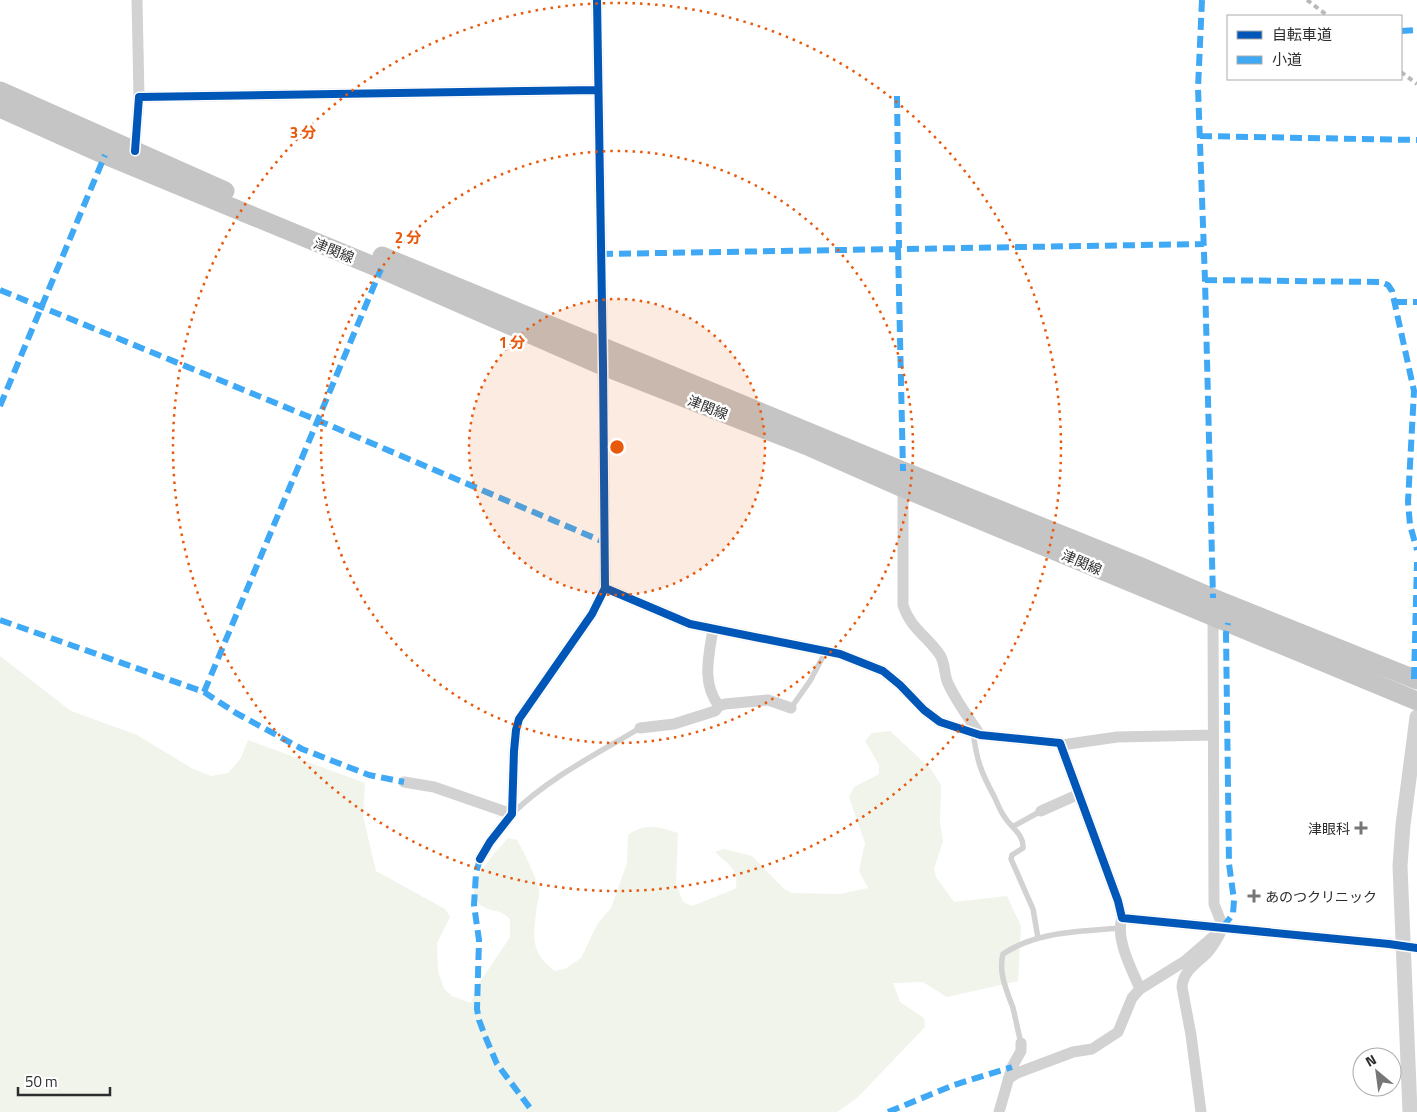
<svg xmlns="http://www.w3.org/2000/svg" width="1417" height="1112" viewBox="0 0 1417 1112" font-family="'Titillium Web','Noto Sans JP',sans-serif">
<rect width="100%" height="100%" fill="#fff"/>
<path fill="#f0f4eb" d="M 0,656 L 71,711 L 137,735 L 193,769 L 211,776 L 228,773 L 241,758 L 248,740 L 365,783 L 363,816 L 376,871 L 445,909 L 450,917 L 437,943 L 438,971 L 444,989 L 452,996 L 471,1003 L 478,985 L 510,937 L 510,919 C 499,908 493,913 482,906 C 457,891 497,851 508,838 L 517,840 C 525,854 535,875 539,890 C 540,894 538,900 537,905 C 534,934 528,951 555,971 L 565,969 L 581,958 L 598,923 L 611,908 L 627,863 L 628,835 C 647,822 657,827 678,833 L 676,883 L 683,902 L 692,906 L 735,889 C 741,870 727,864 715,852 L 724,849 L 752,856 L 784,889 L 792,893 L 840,894 L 868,888 L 859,871 L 865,843 L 849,797 L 854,787 L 879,774 L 879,765 L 865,741 L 872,733 L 890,731 L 931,769 L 941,785 L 940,823 L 943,841 L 934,869 L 936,877 L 954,902 L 1007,896 L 1021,926 L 1018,981 L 947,997 L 923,982 L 893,983 L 900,1002 L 924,1018 L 925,1027 L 857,1098 L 837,1112 L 0,1112 Z"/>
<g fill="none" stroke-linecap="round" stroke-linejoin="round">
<path stroke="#d2d2d2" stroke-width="5.5" d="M 791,708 L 810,681 L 826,651
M 973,732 C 977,762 981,772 995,798 C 998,805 1001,813 1006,819 C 1012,828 1024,835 1023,848 L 1012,855 L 1011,859 L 1033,909 L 1038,938
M 513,813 C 550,777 597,754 640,728
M 1014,826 L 1041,811
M 1021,1043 C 1018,1032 1016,1020 1013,1008 C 1007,991 998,973 1003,954 C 1037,931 1080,932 1119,928"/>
<path stroke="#d2d2d2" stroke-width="11" d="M 137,0 L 139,97
M 135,151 L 139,97 L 598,90
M 903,483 L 903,605 C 910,628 927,636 940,655 C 945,663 944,672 947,681 C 955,700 969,718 980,735
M 605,588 L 690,624 L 840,654 L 883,671 L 900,685 L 924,710 L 940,722 L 980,735 L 1060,743 L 1118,901 L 1122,918 L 1389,944 L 1417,948
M 713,629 C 709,655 701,683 719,706
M 640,728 L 674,724 L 715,711 L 719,706 L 725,704 L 768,700 L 791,708
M 1062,745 L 1117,737 L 1213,735
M 404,782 L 434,787 L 512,814
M 1041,811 L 1079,794
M 480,859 L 490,842 L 512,814 L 514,751 L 516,730 L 519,719 L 592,614 L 605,588 L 603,366 L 597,0
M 1122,918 C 1115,939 1132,970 1140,989
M 1008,1079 L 1017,1073 L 1073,1052 L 1092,1049 L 1118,1032 L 1132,998 L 1140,989 L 1185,961 L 1214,936
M 999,1112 L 1012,1067 L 1021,1051 L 1021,1043
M 1201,1112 L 1191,1035 L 1182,987 C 1183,970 1198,963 1208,952 C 1215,944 1219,936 1223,927 L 1214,904 L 1213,612"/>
<path stroke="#d2d2d2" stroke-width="15" d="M 1410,1112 L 1400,866 L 1403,825 L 1417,717"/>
<path stroke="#c5c5c5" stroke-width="19" d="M 0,91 L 225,191
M 0,108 L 105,155 L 381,269 L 603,366 L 810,447 L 903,488 L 1417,701
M 382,256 L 903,471 L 1139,566 L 1213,598 L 1417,680"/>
<path stroke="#b9b9b9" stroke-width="4" stroke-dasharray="5 4" stroke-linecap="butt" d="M 1307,0 L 1328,16
M 1401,72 L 1417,84"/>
<path stroke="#3fa9f5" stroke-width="6" stroke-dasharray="12 6" stroke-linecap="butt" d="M 1202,0 L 1198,88 L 1205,280 L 1213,598
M 1401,31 L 1417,30
M 897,96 L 899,248
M 1200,136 L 1417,140
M 898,248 L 903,471
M 601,254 L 1204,244
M 1205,280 L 1381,282 L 1388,285 L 1392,291 L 1414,391 L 1408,502 L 1410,525 L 1417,550
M 0,290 L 317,420 L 604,542
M 1395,302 L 1417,302
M 0,406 L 105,155
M 0,620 L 204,692 L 236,713 L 302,749 L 369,775 L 404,782
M 1414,679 L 1417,562
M 204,692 L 381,269
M 480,859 L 476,873 L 474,905 L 479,940 L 477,1009 L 479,1020 L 485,1036 L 497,1064 L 533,1112
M 1223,927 L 1233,914 L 1234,900 L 1229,864 L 1226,633 L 1228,623
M 888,1112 L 954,1085 L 1012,1067"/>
<defs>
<path id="cycleway" d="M 135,151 L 139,97 L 598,90
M 605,588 L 690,624 L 840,654 L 883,671 L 900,685 L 924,710 L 940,722 L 980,735 L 1060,743 L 1118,901 L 1122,918 L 1389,944 L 1417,948
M 480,859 L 490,842 L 512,814 L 514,751 L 516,730 L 519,719 L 592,614 L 605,588 L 603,366 L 597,0"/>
</defs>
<use href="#cycleway" stroke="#fff" stroke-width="11"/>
<use href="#cycleway" stroke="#0057b8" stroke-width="8"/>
</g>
<circle cx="617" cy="447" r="148" fill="#e8590c" fill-opacity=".12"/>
<g fill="none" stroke="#e8590c" stroke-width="2.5" stroke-dasharray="2.5 5">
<circle cx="617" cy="447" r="148"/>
<circle cx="617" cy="447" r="296"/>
<circle cx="617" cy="447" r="444"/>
</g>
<g fill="#767676" stroke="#fff" stroke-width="2">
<path d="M1358.5 820.5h5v5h5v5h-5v5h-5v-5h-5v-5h5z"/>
<path d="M1251.5 888.5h5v5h5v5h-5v5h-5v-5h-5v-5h5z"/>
</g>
<g text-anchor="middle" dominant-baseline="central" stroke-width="5" stroke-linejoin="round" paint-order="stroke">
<g font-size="14" fill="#2d2d2d" stroke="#fff">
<text transform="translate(334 250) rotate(22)">津関線</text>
<text transform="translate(708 407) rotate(21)">津関線</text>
<text transform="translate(1082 562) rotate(23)">津関線</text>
</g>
<g font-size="14" fill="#2d2d2d" stroke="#fff" text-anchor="end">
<text x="1350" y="828">津眼科</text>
<text x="1265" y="896" text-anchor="start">あのつクリニック</text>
</g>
</g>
<circle cx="617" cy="447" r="8" fill="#e8590c" stroke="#fff" stroke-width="2.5"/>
<g font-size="15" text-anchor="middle" font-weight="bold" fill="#e8590c" stroke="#fff" stroke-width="5" stroke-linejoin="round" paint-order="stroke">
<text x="303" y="138">3 分</text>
<text x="408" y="243">2 分</text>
<text x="512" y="348">1 分</text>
</g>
<rect x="1227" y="15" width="175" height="65" fill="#ffffff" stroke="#ababab"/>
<rect x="1237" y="31" width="25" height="8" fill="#0057b8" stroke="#ababab"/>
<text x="1272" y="40" font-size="15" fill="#2d2d2d">自転車道</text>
<rect x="1237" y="56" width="25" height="8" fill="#3fa9f5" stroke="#ababab"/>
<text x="1272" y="65" font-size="15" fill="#2d2d2d">小道</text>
<g transform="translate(1377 1072) rotate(331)"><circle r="24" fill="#ffffff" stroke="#ababab"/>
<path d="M0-4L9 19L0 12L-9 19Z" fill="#767676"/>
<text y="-8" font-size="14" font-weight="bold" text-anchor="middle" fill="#2d2d2d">N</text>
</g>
<path d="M18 1087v8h92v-8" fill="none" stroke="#2d2d2d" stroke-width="2.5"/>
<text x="25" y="1087" font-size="15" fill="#2d2d2d" stroke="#ffffff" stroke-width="4" paint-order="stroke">50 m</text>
</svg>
